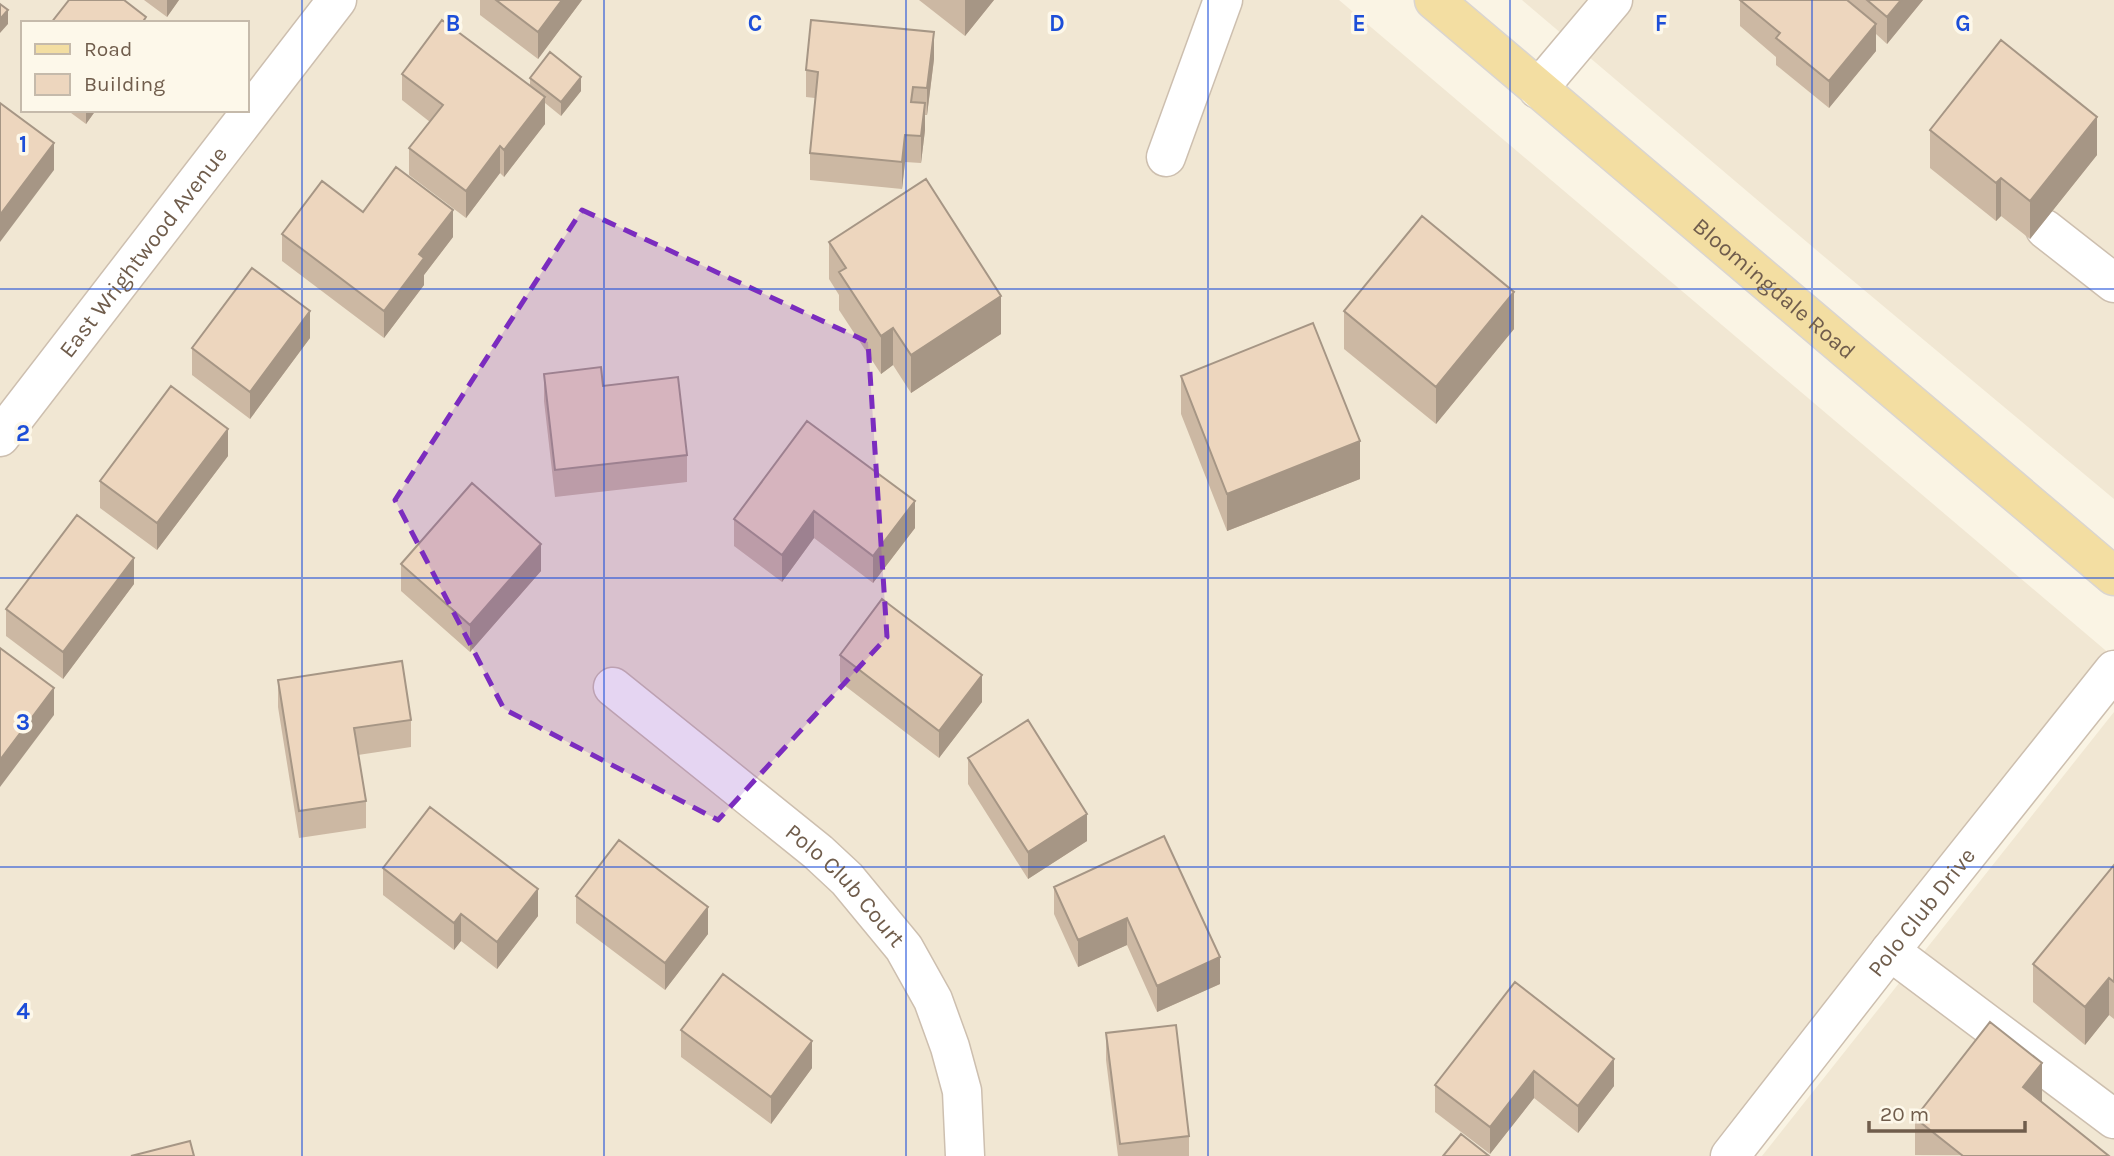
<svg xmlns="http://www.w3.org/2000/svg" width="2114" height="1156" viewBox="0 0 2114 1156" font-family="Karla,sans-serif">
<rect width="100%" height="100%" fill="#faf4e4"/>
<path fill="#f1e7d3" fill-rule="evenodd" d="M 0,0 L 1339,0 L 2111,655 L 1716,1156 L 0,1156 ZM 23,23 L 247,23 L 247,110 L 23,110 Z
M 1522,0 L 2114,0 L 2114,499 L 1821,254 Z
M 2114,712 L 2114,1156 L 1762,1156 Z"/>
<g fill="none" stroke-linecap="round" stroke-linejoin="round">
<defs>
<g id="minor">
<path d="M 1538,89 L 1613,0"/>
<path d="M 1166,157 L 1223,0"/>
<path d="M 2045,229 L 2114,283"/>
<path id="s1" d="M 0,437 L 337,0"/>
<path id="s2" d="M 613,687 L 818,852 L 847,879 L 904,948 L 933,1000 L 950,1047 L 962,1091 L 965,1156"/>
<path d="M 1890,951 L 2114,1119"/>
<path id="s3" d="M 1730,1156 L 1890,951 L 2114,670"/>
</g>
<g id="major">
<path id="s4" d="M 1434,0 L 2114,576"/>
</g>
</defs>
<use href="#minor" stroke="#cdbfaf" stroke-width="41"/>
<use href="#major" stroke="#dad5d0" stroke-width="41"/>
<use href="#minor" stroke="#fff" stroke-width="38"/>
<use href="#major" stroke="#f3dea2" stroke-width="38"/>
</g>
<path fill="#ccb8a3" d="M 144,0 L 179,0 L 167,17 Z
M 480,0 L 582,0 L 538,59 L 480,15 Z
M 919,0 L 994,0 L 965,36 Z
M 1740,0 L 1923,0 L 1887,44 L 1876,34 L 1876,51 L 1829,108 L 1776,65 L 1776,57 L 1740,26 Z
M 934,59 L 927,115 L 925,115 L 925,130 L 921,163 L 905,162 L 902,189 L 810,180 L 810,153 L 815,98 L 806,97 L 806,70 Z
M 402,74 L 530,86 L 530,78 L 581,91 L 561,116 L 545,103 L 545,124 L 504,177 L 500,173 L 466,218 L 409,175 L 409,148 L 430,122 L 402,100 Z
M 67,110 L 96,110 L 86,124 Z
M 1930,130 L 2097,155 L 2030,239 L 2001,216 L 1996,221 L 1930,168 Z
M 363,212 L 453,237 L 424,275 L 424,285 L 384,338 L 282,261 L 282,234 Z
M 829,242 L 1001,334 L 911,393 L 893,365 L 881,374 L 839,310 L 839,295 L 829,279 Z
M 1344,311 L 1514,329 L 1436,424 L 1344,349 Z
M 310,338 L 250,419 L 192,375 L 192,348 Z
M 544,374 L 603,386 L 687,455 L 687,482 L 555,497 L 544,401 Z
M 1181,376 L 1360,479 L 1227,531 L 1181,414 Z
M 228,456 L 157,550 L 100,508 L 100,481 Z
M 915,501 L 915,528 L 873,583 L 814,538 L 782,582 L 734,546 L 734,519 Z
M 401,564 L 541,571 L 470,652 L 401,591 Z
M 134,584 L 63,679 L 6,636 L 6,609 Z
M 840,655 L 982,702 L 939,758 L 840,682 Z
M 278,680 L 411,720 L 411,747 L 358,755 L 366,801 L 366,828 L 299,838 L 278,707 Z
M 968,758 L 1087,841 L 1028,879 L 968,784 Z
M 1164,836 L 1220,984 L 1157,1012 L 1127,945 L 1078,967 L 1054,914 L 1054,887 Z
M 2114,865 L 2114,1019 L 2109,1015 L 2085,1045 L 2033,1002 L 2033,964 Z
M 383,868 L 538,916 L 497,969 L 461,941 L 454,950 L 383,895 Z
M 576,896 L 708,934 L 665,990 L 576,923 Z
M 1515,982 L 1614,1086 L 1578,1133 L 1534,1098 L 1490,1154 L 1435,1112 L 1435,1085 Z
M 681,1030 L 812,1068 L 771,1124 L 681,1057 Z
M 1106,1033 L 1189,1136 L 1189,1156 L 1118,1156 L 1106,1060 Z
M 2042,1101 L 2041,1102 L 2109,1156 L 1915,1155 L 1915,1118 Z"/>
<path fill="#a69685" d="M 167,0 L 179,0 L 167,17 Z
M 562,0 L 582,0 L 538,59 L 538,32 Z
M 965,0 L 994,0 L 965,36 Z
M 1901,0 L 1923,0 L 1887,44 L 1887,17 Z
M 8,10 L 8,24 L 0,33 L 0,19 Z
M 1876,24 L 1876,51 L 1829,108 L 1829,81 Z
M 934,32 L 934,59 L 927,115 L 927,88 Z
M 581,77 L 581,91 L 561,116 L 561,102 Z
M 545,97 L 545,124 L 504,177 L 504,150 Z
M 925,103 L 925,130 L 921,163 L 921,136 Z
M 86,110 L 96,110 L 86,124 Z
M 2097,117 L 2097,155 L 2030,239 L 2030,201 Z
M 905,135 L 905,162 L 902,189 L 902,162 Z
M 54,143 L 54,170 L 0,242 L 0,215 Z
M 500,146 L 500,173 L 466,218 L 466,191 Z
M 2001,178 L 2001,216 L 1996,221 L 1996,183 Z
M 453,210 L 453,237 L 424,275 L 424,285 L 384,338 L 384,311 L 419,254 Z
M 1514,292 L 1514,329 L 1436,424 L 1436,387 Z
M 1001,296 L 1001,334 L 911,393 L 911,355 Z
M 310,311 L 310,338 L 250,419 L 250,392 Z
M 893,328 L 893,365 L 881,374 L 881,336 Z
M 228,429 L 228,456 L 157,550 L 157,523 Z
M 1360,441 L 1360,479 L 1227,531 L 1227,494 Z
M 915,501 L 915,528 L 873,583 L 873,556 Z
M 814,511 L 814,538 L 782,582 L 782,555 Z
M 541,544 L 541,571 L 470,652 L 470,625 Z
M 134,558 L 134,584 L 63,679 L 63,652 Z
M 982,675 L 982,702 L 939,758 L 939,731 Z
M 54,688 L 54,715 L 0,787 L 0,760 Z
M 1087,814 L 1087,841 L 1028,879 L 1028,852 Z
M 538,889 L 538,916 L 497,969 L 497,942 Z
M 708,907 L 708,934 L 665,990 L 665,963 Z
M 461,914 L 461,941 L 454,950 L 454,923 Z
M 1127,918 L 1127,945 L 1078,967 L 1078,940 Z
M 1220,957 L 1220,984 L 1157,1012 L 1157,986 Z
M 2109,978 L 2109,1015 L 2085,1045 L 2085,1007 Z
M 812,1041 L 812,1068 L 771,1124 L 771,1097 Z
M 1614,1059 L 1614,1086 L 1578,1133 L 1578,1106 Z
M 2042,1063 L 2042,1101 L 2023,1125 L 2023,1087 Z
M 1534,1071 L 1534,1098 L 1490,1154 L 1490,1127 Z"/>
<path fill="#edd6be" stroke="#a69685" stroke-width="2" d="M 69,0 L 124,0 L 146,17 L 142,23 L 51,23 Z
M 496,0 L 562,0 L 538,32 Z
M 1740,0 L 1847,0 L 1876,24 L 1829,81 L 1776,38 L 1780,33 Z
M 1867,0 L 1901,0 L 1887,17 Z
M 0,4 L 8,10 L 0,19 Z
M 442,20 L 545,97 L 504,150 L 500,146 L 466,191 L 409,148 L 443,105 L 402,74 Z
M 811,20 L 934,32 L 927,88 L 913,87 L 911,102 L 925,103 L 921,136 L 905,135 L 902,162 L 810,153 L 818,72 L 806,70 Z
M 2001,40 L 2097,117 L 2030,201 L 2001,178 L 1996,183 L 1930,130 Z
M 550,52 L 581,77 L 561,102 L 530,78 Z
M 0,103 L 54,143 L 0,215 Z
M 396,167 L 453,210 L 419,254 L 424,258 L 384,311 L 282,234 L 322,181 L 363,212 Z
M 926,179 L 1001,296 L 911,355 L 893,328 L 881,336 L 839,272 L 846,268 L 829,242 Z
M 1422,216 L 1514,292 L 1436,387 L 1344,311 Z
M 252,268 L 310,311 L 250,392 L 192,348 Z
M 1313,323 L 1360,441 L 1227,494 L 1181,376 Z
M 601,367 L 603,386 L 678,377 L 687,455 L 555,470 L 544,374 Z
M 171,386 L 228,429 L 157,523 L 100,481 Z
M 807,421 L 915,501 L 873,556 L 814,511 L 782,555 L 734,519 Z
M 472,483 L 541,544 L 470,625 L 401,564 Z
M 77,515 L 134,558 L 63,652 L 6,609 Z
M 882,599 L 982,675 L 939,731 L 840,655 Z
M 0,648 L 54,688 L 0,760 Z
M 402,661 L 411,720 L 354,728 L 366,801 L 299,811 L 278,680 Z
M 1028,720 L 1087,814 L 1028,852 L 968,758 Z
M 430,807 L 538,889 L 497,942 L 461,914 L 454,923 L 383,868 Z
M 1164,836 L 1220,957 L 1157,986 L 1127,918 L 1078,940 L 1054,887 Z
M 619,840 L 708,907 L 665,963 L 576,896 Z
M 2114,865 L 2114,982 L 2109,978 L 2085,1007 L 2033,964 Z
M 723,974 L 812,1041 L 771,1097 L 681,1030 Z
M 1515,982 L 1614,1059 L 1578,1106 L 1534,1071 L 1490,1127 L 1435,1085 Z
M 1990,1022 L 2042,1063 L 2023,1087 L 2109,1156 L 1963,1156 L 1915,1118 Z
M 1176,1025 L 1189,1136 L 1120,1144 L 1106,1033 Z
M 1461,1134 L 1489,1156 L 1443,1156 Z
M 190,1141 L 194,1156 L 131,1156 Z"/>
<path fill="#7b2cbf" fill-opacity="0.2" stroke="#7b2cbf" stroke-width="5" stroke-dasharray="14 9" stroke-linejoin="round" d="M 582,210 L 868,342 L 887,637 L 718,820 L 504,709 L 395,500 Z"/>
<path fill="none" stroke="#1d4ed8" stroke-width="2" stroke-opacity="0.55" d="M 302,0 L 302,1156M 604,0 L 604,1156M 906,0 L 906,1156M 1208,0 L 1208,1156M 1510,0 L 1510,1156M 1812,0 L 1812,1156M 0,289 L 2114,289M 0,578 L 2114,578M 0,867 L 2114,867"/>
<g text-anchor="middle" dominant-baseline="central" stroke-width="7" stroke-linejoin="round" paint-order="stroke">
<g font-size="23" fill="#705d4c" stroke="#fdf8ea">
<text stroke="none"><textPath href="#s1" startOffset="234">East Wrightwood Avenue</textPath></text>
<text stroke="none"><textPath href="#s4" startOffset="446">Bloomingdale Road</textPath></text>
<text stroke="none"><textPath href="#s2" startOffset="306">Polo Club Court</textPath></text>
<text stroke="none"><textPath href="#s3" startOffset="310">Polo Club Drive</textPath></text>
</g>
</g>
<g font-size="23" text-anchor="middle" font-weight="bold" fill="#1d4ed8" stroke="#fdf8ea" stroke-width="7" stroke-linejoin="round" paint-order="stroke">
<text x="453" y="31">B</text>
<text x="755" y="31">C</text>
<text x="1057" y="31">D</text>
<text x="1359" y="31">E</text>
<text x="1661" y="31">F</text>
<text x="1963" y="31">G</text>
<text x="23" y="152">1</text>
<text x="23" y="441">2</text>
<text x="23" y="730">3</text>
<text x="23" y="1019">4</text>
</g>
<rect x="21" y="21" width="228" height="91" fill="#fdf8ea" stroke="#c5baab" stroke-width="2"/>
<rect x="35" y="44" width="35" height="10" fill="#f3dea2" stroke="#c5baab" stroke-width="2"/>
<text x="84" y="56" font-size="21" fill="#705d4c">Road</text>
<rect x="35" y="74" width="35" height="21" fill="#edd6be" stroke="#c5baab" stroke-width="2"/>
<text x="84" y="91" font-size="21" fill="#705d4c">Building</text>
<path d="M1869 1121v10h156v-10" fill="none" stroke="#705d4c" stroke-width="3.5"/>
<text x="1880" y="1121" font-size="21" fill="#705d4c" stroke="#fdf8ea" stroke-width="5" paint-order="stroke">20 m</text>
</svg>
